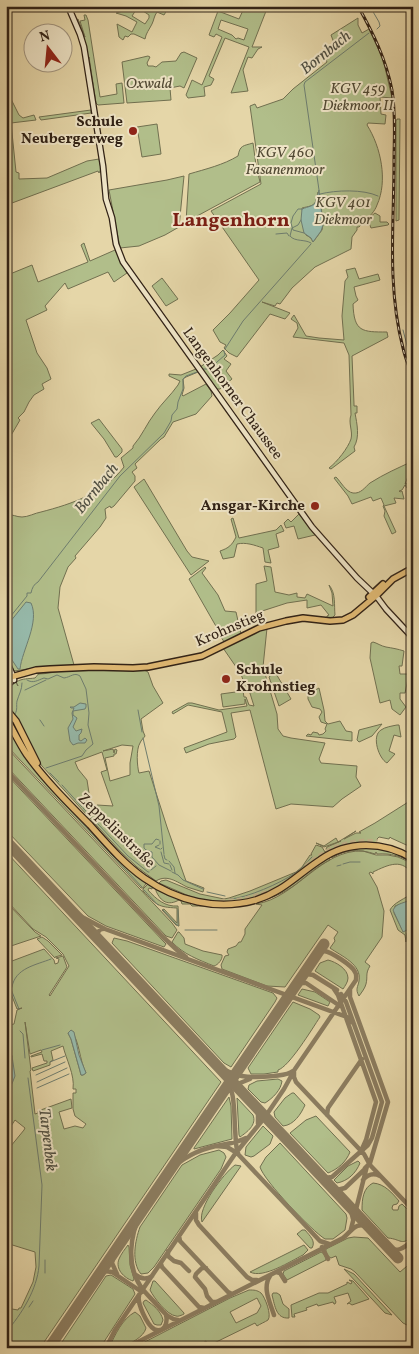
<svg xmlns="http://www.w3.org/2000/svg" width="419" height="1354" viewBox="0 0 419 1354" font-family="Vollkorn,serif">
<rect width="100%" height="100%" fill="#e5d6a8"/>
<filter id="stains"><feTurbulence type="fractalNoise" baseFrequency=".004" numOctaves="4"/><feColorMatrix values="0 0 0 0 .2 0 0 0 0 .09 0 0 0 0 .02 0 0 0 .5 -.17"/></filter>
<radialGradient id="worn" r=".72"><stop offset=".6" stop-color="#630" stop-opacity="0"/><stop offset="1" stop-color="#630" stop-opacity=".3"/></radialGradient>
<path fill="#b1be8a" stroke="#717050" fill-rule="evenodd" d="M 129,6 L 131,6 L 133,11 L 136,10 L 132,16 L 145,24 L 149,18 L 149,15 L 143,11 L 142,9 L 144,8 L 145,9 L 153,7 L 153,6 L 174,6 L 167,10 L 164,15 L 157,12 C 154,16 154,20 152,24 C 149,30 146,33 145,39 L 134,34 L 131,34 L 128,37 L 125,36 L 123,40 L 119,37 L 117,24 L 132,32 L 137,22 L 126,16 L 116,13 L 130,9 Z
M 245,6 L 268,6 L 252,47 L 262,47 L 258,49 L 252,58 L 248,57 L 243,70 L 248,91 L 231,93 L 249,47 L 225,38 L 209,76 L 214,79 L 211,85 L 204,87 L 205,96 L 188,98 L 186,95 L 192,80 L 202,85 L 222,37 L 216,34 L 214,37 L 209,35 L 218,11 L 239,19 ZM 221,20 L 248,29 L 244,40 L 238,38 L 236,39 L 232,35 L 218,29 Z
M 84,15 L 86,15 L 88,20 L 100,97 L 117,94 L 116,84 L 122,83 L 124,103 L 98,105 L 96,103 L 89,57 L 89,66 L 83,33 L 76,20 L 78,19 L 85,37 L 80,21 L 85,20 Z
M 358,18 L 358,25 L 362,33 L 369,29 L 383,59 L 392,98 L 380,97 L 381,114 L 386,115 L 385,124 L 368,123 L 367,125 C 381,147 388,181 377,205 C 375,211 370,216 365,221 L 375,213 L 380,216 L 380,222 L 387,222 L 389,224 L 388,225 L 371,228 L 369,223 L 362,224 L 359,227 L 357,227 L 357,230 L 352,237 L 351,249 L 315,267 L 292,288 L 280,304 L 277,303 L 275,306 L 262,302 L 290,313 L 285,319 L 270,314 L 237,357 L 229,353 L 224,348 L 226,345 L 220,342 L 213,330 L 230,313 L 259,280 L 211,211 L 261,184 L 250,106 L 255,104 L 257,108 L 283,99 L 293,89 L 327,62 L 324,55 L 337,51 L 331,35 ZM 318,192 L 320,195 L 323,225 L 322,230 L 313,242 L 311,238 L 306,235 L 302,208 C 315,205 315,206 318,192 Z
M 184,52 L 197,58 L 184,88 L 180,86 L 170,88 L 171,100 L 127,103 L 122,62 L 148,56 L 150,57 L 147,63 L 148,66 L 153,66 L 156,67 L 162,62 L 176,61 L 181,53 Z
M 9,95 L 19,115 L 23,118 L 34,115 L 36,120 L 11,123 L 16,172 L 19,173 L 19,179 L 47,178 L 87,161 L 99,159 L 101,169 L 99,173 L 98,171 L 12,203 L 6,180 L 6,96 Z
M 91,110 L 91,113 L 41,120 L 39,117 Z
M 397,119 L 400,119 L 399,220 L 396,221 L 396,120 L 397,120 Z
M 157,124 L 161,154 L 142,157 L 137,127 Z
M 253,143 L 256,165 L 260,182 L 186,222 L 189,174 C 206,169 223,165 238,156 C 240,145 243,146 253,143 Z
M 184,176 L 179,227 L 165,235 L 139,246 L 120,248 L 109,190 L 167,180 Z
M 84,243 L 90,261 L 115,250 L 127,273 L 114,282 L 108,272 L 68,289 L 65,283 L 45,306 L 47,310 L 26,320 L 37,353 L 47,368 L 51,379 L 42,384 L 44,389 L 34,395 L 29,402 L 24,412 L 18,418 L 20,420 L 6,444 L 6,297 L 10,293 L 8,289 L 6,294 L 6,289 L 8,288 L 6,284 L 6,274 L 10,274 L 32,265 L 38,282 L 88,262 L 81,245 Z
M 355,268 L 359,279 L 378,274 L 380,280 L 354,287 L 356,296 L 358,300 L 353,304 C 354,332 362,332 387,332 L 388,337 L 352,356 L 354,404 L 354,406 L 357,406 L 357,413 L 355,413 C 357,424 360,437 354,447 L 355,451 L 331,469 L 329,468 C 337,462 348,448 351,439 C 353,431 348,423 351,415 L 349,355 L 344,343 L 293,337 L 298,328 L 297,323 L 291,319 L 294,315 L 306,336 L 319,338 L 344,340 L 342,316 L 345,281 L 348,277 L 346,270 Z
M 162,278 L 178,299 L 166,306 L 152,286 Z
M 223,350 L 227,356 L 224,359 L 231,364 L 226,371 L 232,379 L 220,389 L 216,389 L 200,367 L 218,355 Z
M 196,369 L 198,372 L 186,377 L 183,379 L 184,388 L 182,395 L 183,396 L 206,384 L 211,391 L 212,396 L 196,414 L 173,422 L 164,437 L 161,439 L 135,464 L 137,468 L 132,472 L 135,476 L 135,481 L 114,506 L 111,508 L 110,506 L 105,509 L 106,518 L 100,527 L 75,556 L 76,558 L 68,567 L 60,587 L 58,608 L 74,665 L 70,666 L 41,667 L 14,671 L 6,657 L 6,512 L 7,515 C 13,514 16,517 22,517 C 28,517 35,513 41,512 C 72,504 104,493 124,467 L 121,458 L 133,448 L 133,446 C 142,436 147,423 155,413 C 162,403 171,395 178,385 L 180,381 L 169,376 L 169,374 L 181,375 Z
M 99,419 L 122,449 L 122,452 L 117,457 L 115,457 L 104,439 L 91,423 Z
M 413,461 L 413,470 L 409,474 L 405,484 L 409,483 L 409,486 L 407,488 L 405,485 L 402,490 L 399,491 L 400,492 L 402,491 L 404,499 L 394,498 L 396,503 L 384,506 L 396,532 L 392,534 L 384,516 L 385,511 L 383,506 L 384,505 L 381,498 L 373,501 L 371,497 L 352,504 L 348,496 L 334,478 L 336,477 C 341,482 346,492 353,493 C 361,494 365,487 370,483 C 384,474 398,468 413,461 Z
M 144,479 L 187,551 L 192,557 L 209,561 L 191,575 L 134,487 Z
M 299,514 L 315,535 L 298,539 L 294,526 L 286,528 L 284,523 L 288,519 L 291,522 Z
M 233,518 L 239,538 L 276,530 L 281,525 L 284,531 L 276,534 L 279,547 L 268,550 L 271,563 L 265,562 L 263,548 C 254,545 246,542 237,544 L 234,557 L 223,559 L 220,551 C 229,548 232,545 236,537 L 231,519 Z
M 264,566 L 271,567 L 275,592 L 289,595 L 297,593 L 297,597 L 305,598 L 307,594 L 333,606 L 332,593 L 329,585 C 336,593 334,605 335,615 L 333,617 L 335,618 L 327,618 L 327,616 L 329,615 L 321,605 L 307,608 L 307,600 L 287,603 L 256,613 L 256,584 L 267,581 Z
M 205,567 L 206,568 L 202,573 L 218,595 L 225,611 L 236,612 L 241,634 L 225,643 L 218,633 L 217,628 L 189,579 Z
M 267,628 L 263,667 L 277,714 L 278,729 L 283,736 L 291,738 L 325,743 L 319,759 L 321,763 L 357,766 L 356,777 L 361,786 L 342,799 L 333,807 L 291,804 L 276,809 L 250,710 L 231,713 L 236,737 L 234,739 L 209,744 L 186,753 L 184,748 L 227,732 L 222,712 L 188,705 L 173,714 L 172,712 L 188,703 L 192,703 L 219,710 L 247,706 L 245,699 L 245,704 L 223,707 L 221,694 L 243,691 L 244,697 L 246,697 L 249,705 L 254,706 L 248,687 L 247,686 L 245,686 L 241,674 L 223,648 L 257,632 Z
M 373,642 C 377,643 381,646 386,647 C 392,648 398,649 404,651 L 402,666 L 399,666 L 400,674 L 409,674 L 405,693 L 400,693 L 400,699 L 406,707 L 400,715 L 392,709 L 390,700 L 380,703 L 370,658 L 371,643 Z
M 91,669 L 144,670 L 148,672 L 153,686 L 163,703 L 141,719 L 143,731 L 145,736 C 144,738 141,740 140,743 C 136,749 137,766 139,773 L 149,771 L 167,827 L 186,881 L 204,888 L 203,892 C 198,890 192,889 187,887 C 177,882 167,874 156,881 L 137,867 L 121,852 L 42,766 L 38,760 L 19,722 L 6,706 L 6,690 L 16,682 L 18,686 L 16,682 C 23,678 28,679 35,678 C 39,674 38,672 45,671 L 46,672 L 38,674 C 46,674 54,672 62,671 C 72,669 82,672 91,669 ZM 122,745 L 133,746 L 130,763 L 130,775 L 110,781 L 105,758 L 114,756 L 114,754 L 116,754 L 117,750 L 115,749 L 114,753 L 113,749 L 103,751 ZM 102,752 L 107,770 L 101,772 L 113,806 L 97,805 L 96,808 L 88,809 L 86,795 L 89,793 L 87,780 L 78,769 L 75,762 Z
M 275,672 L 291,699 L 279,706 L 269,677 Z
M 319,688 L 324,710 L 325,721 L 328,724 L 340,721 L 346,731 L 352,732 L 352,741 L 306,736 L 308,734 L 311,735 L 313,732 L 318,733 L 319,735 L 323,734 L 326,731 L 325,729 L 327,724 L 321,722 L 319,717 L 322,712 L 320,709 L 312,707 L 308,699 L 308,694 Z
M 6,720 L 30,760 L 147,882 L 143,888 L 141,888 L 6,745 Z
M 382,724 L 372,736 L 359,742 L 357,740 L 359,730 Z
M 397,725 L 399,725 L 401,737 L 394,735 L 389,751 L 395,754 L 387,763 C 379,759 371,736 381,730 C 385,727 392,726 397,725 Z
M 6,747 L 172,923 L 177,930 L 172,938 L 166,936 L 6,766 Z
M 6,774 L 164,942 L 166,944 L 164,947 L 106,926 L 88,916 L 6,830 Z
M 413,799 L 413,848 L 391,838 L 390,837 L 389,839 L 379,837 L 377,839 L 376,845 L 348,846 L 298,877 L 258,898 L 225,904 L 196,899 L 159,883 L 161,881 L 166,880 L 200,894 L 224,899 L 229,898 L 250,891 L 296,872 L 302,867 L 310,855 L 312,855 L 311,854 L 316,845 L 322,847 L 325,852 L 327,851 L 326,849 L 327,847 L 341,841 L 324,847 L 316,843 L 324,846 L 336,838 L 338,842 L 356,831 L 344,839 L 356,833 L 361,833 L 359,832 L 375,823 Z
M 381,847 L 413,861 L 413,864 C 402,856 391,853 377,854 L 376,852 L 375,854 C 360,849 346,849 332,858 L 331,856 L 329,858 L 330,860 C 315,867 305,878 292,887 C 260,908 228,906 192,906 L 190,904 L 182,904 L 181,901 L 179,900 C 168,906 161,902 156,891 L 156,887 L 205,904 L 258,900 L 325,858 L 351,848 Z
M 363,851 L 376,855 L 388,855 L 398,857 L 407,861 L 413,866 L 413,876 C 403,857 388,865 373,872 L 373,874 L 371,872 L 369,873 L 377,887 L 384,911 L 382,937 L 365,962 L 370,966 C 365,974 368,976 366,984 C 365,988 362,992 359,996 C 355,989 358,987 359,981 C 362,964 341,956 330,948 L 335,941 L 334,938 L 338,932 L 328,925 L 285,987 L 267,986 L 222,969 L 221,965 L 225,956 L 229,955 L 227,952 L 228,949 L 236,946 L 239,942 L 241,942 L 245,934 L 245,929 L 262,905 L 256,904 C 296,898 321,849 363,851 Z
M 6,852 L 221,1082 L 40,1348 L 6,1348 L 6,1308 L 18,1310 L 19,1308 L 21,1308 L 33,1282 L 36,1267 L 35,1252 L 6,1243 L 6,1152 L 24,1130 L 25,1128 L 15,1120 L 6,1134 L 6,1099 L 12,1056 L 6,1043 L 6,1026 L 14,1024 L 17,1010 L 22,1008 L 17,1009 L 6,981 L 6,962 L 11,961 L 12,961 L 44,949 L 54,960 L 55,964 L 58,963 L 59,959 L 56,958 L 63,956 L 67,967 L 49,995 L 50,996 L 69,966 L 63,954 L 46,937 L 33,929 L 6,900 ZM 25,1022 L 30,1054 L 41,1050 L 42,1052 L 31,1056 L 31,1057 L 42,1054 L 44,1061 L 47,1061 L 47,1063 L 32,1068 L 33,1071 L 50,1065 L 50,1062 L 53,1060 L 51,1051 L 63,1046 C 66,1059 75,1075 73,1089 L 76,1089 L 76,1093 L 73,1093 L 73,1109 L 75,1116 L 86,1124 L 83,1128 L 75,1126 L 64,1129 L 59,1112 L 72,1108 L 71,1099 L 38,1111 L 38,1113 L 35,1114 L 30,1071 L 31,1070 ZM 71,1030 C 80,1042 79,1059 86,1073 L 83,1075 L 81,1075 L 80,1071 L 71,1039 L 68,1033 Z
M 148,884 L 153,885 L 152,889 L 149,888 L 148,890 C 156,899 165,907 178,906 L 179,926 L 176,925 L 162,910 L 164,909 L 177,923 L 177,908 C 157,907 157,905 143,891 L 143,889 Z
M 413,893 L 413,898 L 407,902 L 395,906 L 394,913 L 402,929 L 409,928 L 413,924 L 413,927 L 407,933 L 406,942 L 405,935 L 398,930 L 390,910 C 393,903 406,898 413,893 Z
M 6,902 L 35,932 L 41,936 L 11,946 L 8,940 L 6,940 L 6,913 L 12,910 L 6,905 Z
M 179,932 L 184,938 L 185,944 L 203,951 L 222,955 C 223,959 218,965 214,966 C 199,960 183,954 172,942 L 178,932 Z
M 42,937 L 48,941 L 62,955 L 55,957 L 55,958 L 37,939 Z
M 114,938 L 127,941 L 273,993 L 277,998 L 275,1002 L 231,1067 L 224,1063 L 112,943 Z
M 328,960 C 336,962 348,969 348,978 C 348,982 345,986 343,989 L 315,971 L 320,963 Z
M 302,989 L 315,992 L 330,1002 L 328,1006 L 298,995 Z
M 293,1002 L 310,1009 L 319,1015 L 320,1017 C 312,1029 289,1067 278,1070 L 278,1072 L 264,1074 L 251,1074 L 248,1068 Z
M 278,1079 L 282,1081 C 281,1090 273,1098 265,1103 L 261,1102 L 248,1089 L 249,1085 L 257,1081 Z
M 292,1093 L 294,1093 L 305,1105 C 301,1114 294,1125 283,1126 L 275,1117 L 274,1112 L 285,1098 Z
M 229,1097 L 231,1106 L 232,1139 L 194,1149 L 194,1148 Z
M 237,1098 L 253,1115 C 257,1125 247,1132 240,1137 L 239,1135 Z
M 316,1116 L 350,1152 C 346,1162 338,1169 328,1173 L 290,1133 L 306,1120 Z
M 263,1126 L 273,1136 L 270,1144 L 254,1156 L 251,1157 L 245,1155 L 246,1147 Z
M 280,1143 L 346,1214 L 347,1218 L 345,1230 L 333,1239 L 325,1239 C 312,1231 264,1181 260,1167 L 266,1157 Z
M 219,1150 L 224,1153 L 226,1157 L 221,1169 L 154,1267 L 148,1273 L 141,1274 C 131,1262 135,1241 140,1227 L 182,1165 L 200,1155 Z
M 358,1161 L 360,1163 C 356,1173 348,1181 337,1183 L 334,1180 L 348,1166 Z
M 235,1165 L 241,1166 L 202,1222 C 197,1208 224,1173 235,1165 Z
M 373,1183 C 385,1184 392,1193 399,1201 L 397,1204 L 393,1205 L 392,1208 L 393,1210 L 398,1210 L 399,1206 L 402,1204 L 413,1215 L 413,1235 C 402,1247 401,1239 388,1238 L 362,1210 C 362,1199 363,1188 373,1183 Z
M 302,1230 L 305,1230 C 310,1236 316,1241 312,1248 L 310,1248 L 297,1234 Z
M 354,1237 L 368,1238 L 400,1272 L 413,1261 L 413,1328 L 403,1323 L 355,1272 L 351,1269 L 339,1265 L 336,1256 L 331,1258 C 328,1257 325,1252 326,1249 L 348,1238 Z
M 128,1245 L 129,1247 L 130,1265 L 134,1279 L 133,1281 C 124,1278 115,1269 119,1259 C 121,1254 125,1249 128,1245 Z
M 304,1245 L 308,1250 L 303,1255 C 291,1261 263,1279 250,1272 Z
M 321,1252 L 323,1253 L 326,1258 L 326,1260 L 287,1280 L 283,1274 L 284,1271 Z
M 344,1269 L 354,1274 L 392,1315 L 385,1313 Z
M 111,1275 L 133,1289 L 135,1294 L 100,1348 L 58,1348 L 106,1276 Z
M 349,1280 L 353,1281 L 369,1299 L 352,1305 L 349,1303 L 347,1304 L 351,1301 L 348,1293 L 334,1297 L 336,1302 L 335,1304 L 334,1304 L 333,1302 L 318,1306 L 317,1304 L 306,1308 L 307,1310 L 294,1314 L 295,1317 L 292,1317 L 291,1305 L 319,1293 L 328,1293 L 347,1284 L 347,1282 L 351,1284 L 352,1282 Z
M 153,1281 L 155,1281 L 184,1313 L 184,1314 C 182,1315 178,1317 176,1316 C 167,1315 154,1298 150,1290 Z
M 249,1290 C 254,1290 257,1290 261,1293 C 265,1297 272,1315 268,1320 C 265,1322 260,1324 257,1326 L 255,1323 L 208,1346 L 206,1341 L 194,1348 L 133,1348 L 230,1298 ZM 257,1298 L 261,1306 L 257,1313 L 236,1323 L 230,1312 Z
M 273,1293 L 277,1293 L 280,1295 L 283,1304 L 289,1309 L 289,1318 C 276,1319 275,1306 272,1295 Z
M 146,1300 C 153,1305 161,1311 163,1320 L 161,1325 L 157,1325 L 154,1324 L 143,1303 L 144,1301 Z
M 135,1312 L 140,1316 L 146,1328 C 144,1337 130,1344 121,1347 C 117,1348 113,1348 109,1348 C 115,1335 122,1319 135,1312 Z"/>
<path fill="#96b9aa" stroke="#6e7d6f" d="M 319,190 L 323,225 L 321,231 L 313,242 L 311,238 L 304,233 L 301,220 L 302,209 C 316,204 315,207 319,190 Z
M 26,602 L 31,603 C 40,622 22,650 20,669 L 18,669 L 6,651 L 6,627 Z
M 80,703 L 86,704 L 86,707 L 85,709 L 73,711 L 73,715 L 77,718 L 73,727 L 76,731 L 82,729 L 81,733 L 79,735 L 79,740 L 81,741 L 85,738 L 87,740 L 85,743 L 78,743 L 73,745 L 70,741 L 68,728 L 73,719 L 72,713 L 74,708 L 71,708 L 70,707 L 74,707 Z
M 413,898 L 413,924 L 407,930 L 403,932 L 393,910 C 397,902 405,904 413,898 Z
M 71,1030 L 74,1032 L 79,1055 L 86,1073 L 83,1075 L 81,1075 L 80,1071 L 71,1039 L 68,1033 Z
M 6,1043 L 12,1056 L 15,1076 L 6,1099 Z"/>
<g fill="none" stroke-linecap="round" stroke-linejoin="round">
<path stroke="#6e7d6f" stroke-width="1" d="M 372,10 L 379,22 L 380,26 L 377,29
M 319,190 L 304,85 L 305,82 L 369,33
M 320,194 C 336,190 363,189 378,196
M 302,209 L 298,209 L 293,216 L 291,223 L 293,230 L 304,233
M 301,220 L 298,225 L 292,228 L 290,236 C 295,242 305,239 311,243
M 276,234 L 287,233 L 289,236
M 403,330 L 408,349 L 413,361
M 225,349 L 243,321 L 311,244
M 202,369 L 209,369 L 225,355 L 224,351
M 6,622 L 27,596 L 27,593 L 31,593 C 32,588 34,584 38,582 L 120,476 L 164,433 L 171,421 L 172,415 L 177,409 L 178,402 L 183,389 L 183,379 L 186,376 L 197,372
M 27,680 C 33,684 38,680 44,678 L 48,679 L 57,675 L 64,678 C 71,677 74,672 80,676 L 86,689 L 89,713 L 88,725 L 93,744 L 86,750 L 82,756 L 46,768
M 25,690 L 46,680
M 138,710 L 142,732
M 15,714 C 18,709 16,706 17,701 C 19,694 22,690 22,683
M 40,720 L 44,726
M 143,738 L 159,806 L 164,854
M 50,773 L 59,782
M 62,785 L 82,807
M 55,794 L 142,887
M 407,803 L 410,808
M 83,808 L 128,856 L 148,872 L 149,872
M 159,840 L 156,839 L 152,844 L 144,844 L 144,848 L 146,850 L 152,852 L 152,857 L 159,865 L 171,871
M 160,841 L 160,844
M 159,845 L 155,847 L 160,849
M 161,849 L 162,848
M 161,852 L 164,863 L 169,864
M 164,855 L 165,859 L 167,860
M 169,861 L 174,867 L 175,873
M 343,864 L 350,862 L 360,862
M 170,865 L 172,870
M 337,866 L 341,865
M 151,870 L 156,866
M 172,872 L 178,875 L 183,880 L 203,889
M 144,890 L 158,905
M 207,892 L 225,896
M 230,899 C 247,898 281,883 295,873 C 302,869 306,863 312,857
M 163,910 L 178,926
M 178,910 L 178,925
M 185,930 L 217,930
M 6,977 L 19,1009
M 12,987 C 15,968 36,965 51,959
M 20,1031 L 23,1034 L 25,1058
M 42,1050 L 60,1045
M 50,1062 L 65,1056
M 36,1075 L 65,1062
M 37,1082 L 67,1068
M 37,1088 L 69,1074
M 45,1273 L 45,1260
M 29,1307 L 33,1301
M 6,1332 C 22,1314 37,1289 39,1266 L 42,1185 L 28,1078"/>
<path stroke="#8b7c5f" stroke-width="4.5" d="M 6,770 L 162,936 L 177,950 L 186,957
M 61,900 L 82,917 L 105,929 L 347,1017 L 354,1024
M 98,939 L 97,933 L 101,929 L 103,929
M 302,977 L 307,974 L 313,975 L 337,990
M 295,987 L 300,983 L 306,983 L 340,1006
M 334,989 L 338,995 L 376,1102 L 366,1140 L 362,1149
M 350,989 L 350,997 L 388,1102 L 370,1163 L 365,1168
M 213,1061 C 232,1079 250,1078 274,1076 C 281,1075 288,1075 293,1071
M 223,1072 C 235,1089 234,1108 235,1129 C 236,1137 235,1145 238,1153
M 294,1072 L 294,1077 L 296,1082 L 364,1154 L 370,1165 L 413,1210
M 220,1097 L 235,1085 L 250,1079
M 252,1104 L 258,1114 L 258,1124
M 327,1115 L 328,1108 L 362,1059
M 216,1146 L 227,1147 L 237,1153 L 320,1241 L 329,1244
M 168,1172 C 182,1158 197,1150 216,1146 C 226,1144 237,1143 246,1138
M 319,1174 L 325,1178 L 332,1177 L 368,1145 L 372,1138 L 382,1102 L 346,1002 L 341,994
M 363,1180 C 368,1174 374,1173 380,1176
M 330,1186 L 337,1190 L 345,1188 L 365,1169
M 348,1206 L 351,1211 L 353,1219
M 141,1213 C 130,1235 126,1265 141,1287 C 146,1294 152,1299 157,1305 C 163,1311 168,1319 178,1320
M 196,1213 L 196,1220 L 199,1225 L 247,1277 L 252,1280 L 257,1280
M 351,1229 L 367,1166
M 179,1236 L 180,1241 L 228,1292 L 232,1294
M 386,1246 C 397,1254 404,1248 413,1240
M 322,1247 L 328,1259
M 168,1251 L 168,1256 L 174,1261 L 181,1263 L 189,1271
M 114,1252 L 112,1263 L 117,1274
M 161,1264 L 162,1267 L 199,1307 L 204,1308
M 206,1268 L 202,1268 L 196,1274 L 195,1277 L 205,1289 L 207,1296 L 212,1302 L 216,1302
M 276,1272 L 280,1273 L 285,1281
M 98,1275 L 104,1271 L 112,1272 L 142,1292
M 136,1275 C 141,1279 146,1280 152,1276
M 270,1276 C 262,1288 270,1302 274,1315
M 139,1296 C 137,1303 147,1325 154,1329 C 164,1334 168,1323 166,1315
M 106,1348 L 115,1330 L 235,1154 L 265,1117 L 284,1089 L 295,1069 L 356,980 C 356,976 357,975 355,972 C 352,965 331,952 324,951 L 317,954
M 126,1348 L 343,1238 C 352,1231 356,1220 370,1228"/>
<path stroke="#8b7c5f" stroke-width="11" d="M 6,841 L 398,1258
M 49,1348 L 324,944"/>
<path stroke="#c1b28b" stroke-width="5.5" stroke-dasharray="5.5 3" stroke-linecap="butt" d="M 306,867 C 326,849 349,839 377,842
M 220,902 C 238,902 257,897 274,890"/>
<defs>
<path id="secondary" d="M 68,6 L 80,34 L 84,47 L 103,166 L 106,199 L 112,218 L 116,244 L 123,262 L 312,527 L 357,578 L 377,597 L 386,609 L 413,638
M 6,660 L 13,676 L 14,680"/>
<path id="primary" d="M 369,597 L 383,584
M 11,677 L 36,670 L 50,669 L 94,667 L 133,668 L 148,667 L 202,656 L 259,628 L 286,621 L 303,618 L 330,621 L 343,620 L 353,615 L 377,595 L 393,579 L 413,568"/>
<path id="trunk" d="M 6,678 L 11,677
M 6,685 L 10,682
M 6,709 L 16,721 L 37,763
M 6,718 C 13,730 19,743 27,755 C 45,780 68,803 90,825 C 107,844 124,864 144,878 C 177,901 217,911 256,900 C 284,891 297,875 320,860 C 348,840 384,841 413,859"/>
</defs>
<use href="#secondary" stroke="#312216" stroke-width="7"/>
<use href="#primary" stroke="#312216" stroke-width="8"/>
<use href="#trunk" stroke="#312216" stroke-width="8"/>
<use href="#secondary" stroke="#eee4c6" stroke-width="4.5"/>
<use href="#primary" stroke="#e2bb74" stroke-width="5"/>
<use href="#trunk" stroke="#e2bb74" stroke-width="5.5"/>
<defs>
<path id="rail" d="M 358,6 C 373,33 386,59 392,90 C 396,114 394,139 394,162 C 394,224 387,287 403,348 C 405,358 409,367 413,377"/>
</defs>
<use href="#rail" stroke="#312216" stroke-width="3"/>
<use href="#rail" stroke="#eee4c6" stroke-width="1" stroke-dasharray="4" stroke-linecap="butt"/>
</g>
<g fill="#8f2418" stroke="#eee4c6" stroke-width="2">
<circle cx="133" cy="131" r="5"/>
<circle cx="315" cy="506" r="5"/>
<circle cx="226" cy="679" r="5"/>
</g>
<g text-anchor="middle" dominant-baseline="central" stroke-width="4" stroke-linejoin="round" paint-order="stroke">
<g font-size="15" font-style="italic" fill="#514933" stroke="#eee4c6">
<text x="149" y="84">Oxwald</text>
<text x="358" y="89">KGV 459<tspan x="358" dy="17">Diekmoor II</tspan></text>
<text x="285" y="153">KGV 460<tspan x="285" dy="17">Fasanenmoor</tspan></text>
<text x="343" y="203">KGV 401<tspan x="343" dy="17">Diekmoor</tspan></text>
</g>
<g font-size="15" font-weight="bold" fill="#312216" stroke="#eee4c6" text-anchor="end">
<text x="123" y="122">Schule<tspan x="123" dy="17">Neubergerweg</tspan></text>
<text x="305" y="506">Ansgar-Kirche</text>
<text x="236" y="670" text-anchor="start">Schule<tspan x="236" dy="17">Krohnstieg</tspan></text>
</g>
<g font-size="15" fill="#312216" stroke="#eee4c6">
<text transform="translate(232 394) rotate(54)">Langenhorner Chaussee</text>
<text transform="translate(230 629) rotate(-23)">Krohnstieg</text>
<text transform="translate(116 831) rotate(44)">Zeppelinstraße</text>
</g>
<g font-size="16" font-style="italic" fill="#4f4f42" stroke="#eee4c6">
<text transform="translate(326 53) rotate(-39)">Bornbach</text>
<text transform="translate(97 489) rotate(-51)">Bornbach</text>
<text transform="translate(47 1140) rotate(83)">Tarpenbek</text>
</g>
<g font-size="20" font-weight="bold" fill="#7a1f14" stroke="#eee4c6">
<text x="231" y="221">Langenhorn</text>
</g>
</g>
<rect width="419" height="1354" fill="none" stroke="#e5d6a8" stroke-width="25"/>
<rect x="8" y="8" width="404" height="1339" fill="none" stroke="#312216" stroke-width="2.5"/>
<rect x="12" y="12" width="394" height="1329" fill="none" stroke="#312216"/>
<g transform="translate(48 48) rotate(344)"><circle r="24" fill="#eee4c6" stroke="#a29680"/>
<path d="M0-4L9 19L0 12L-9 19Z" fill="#8f2418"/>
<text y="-8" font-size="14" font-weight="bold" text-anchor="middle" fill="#312216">N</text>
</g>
<rect width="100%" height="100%" filter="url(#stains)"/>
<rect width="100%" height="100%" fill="url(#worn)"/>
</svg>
